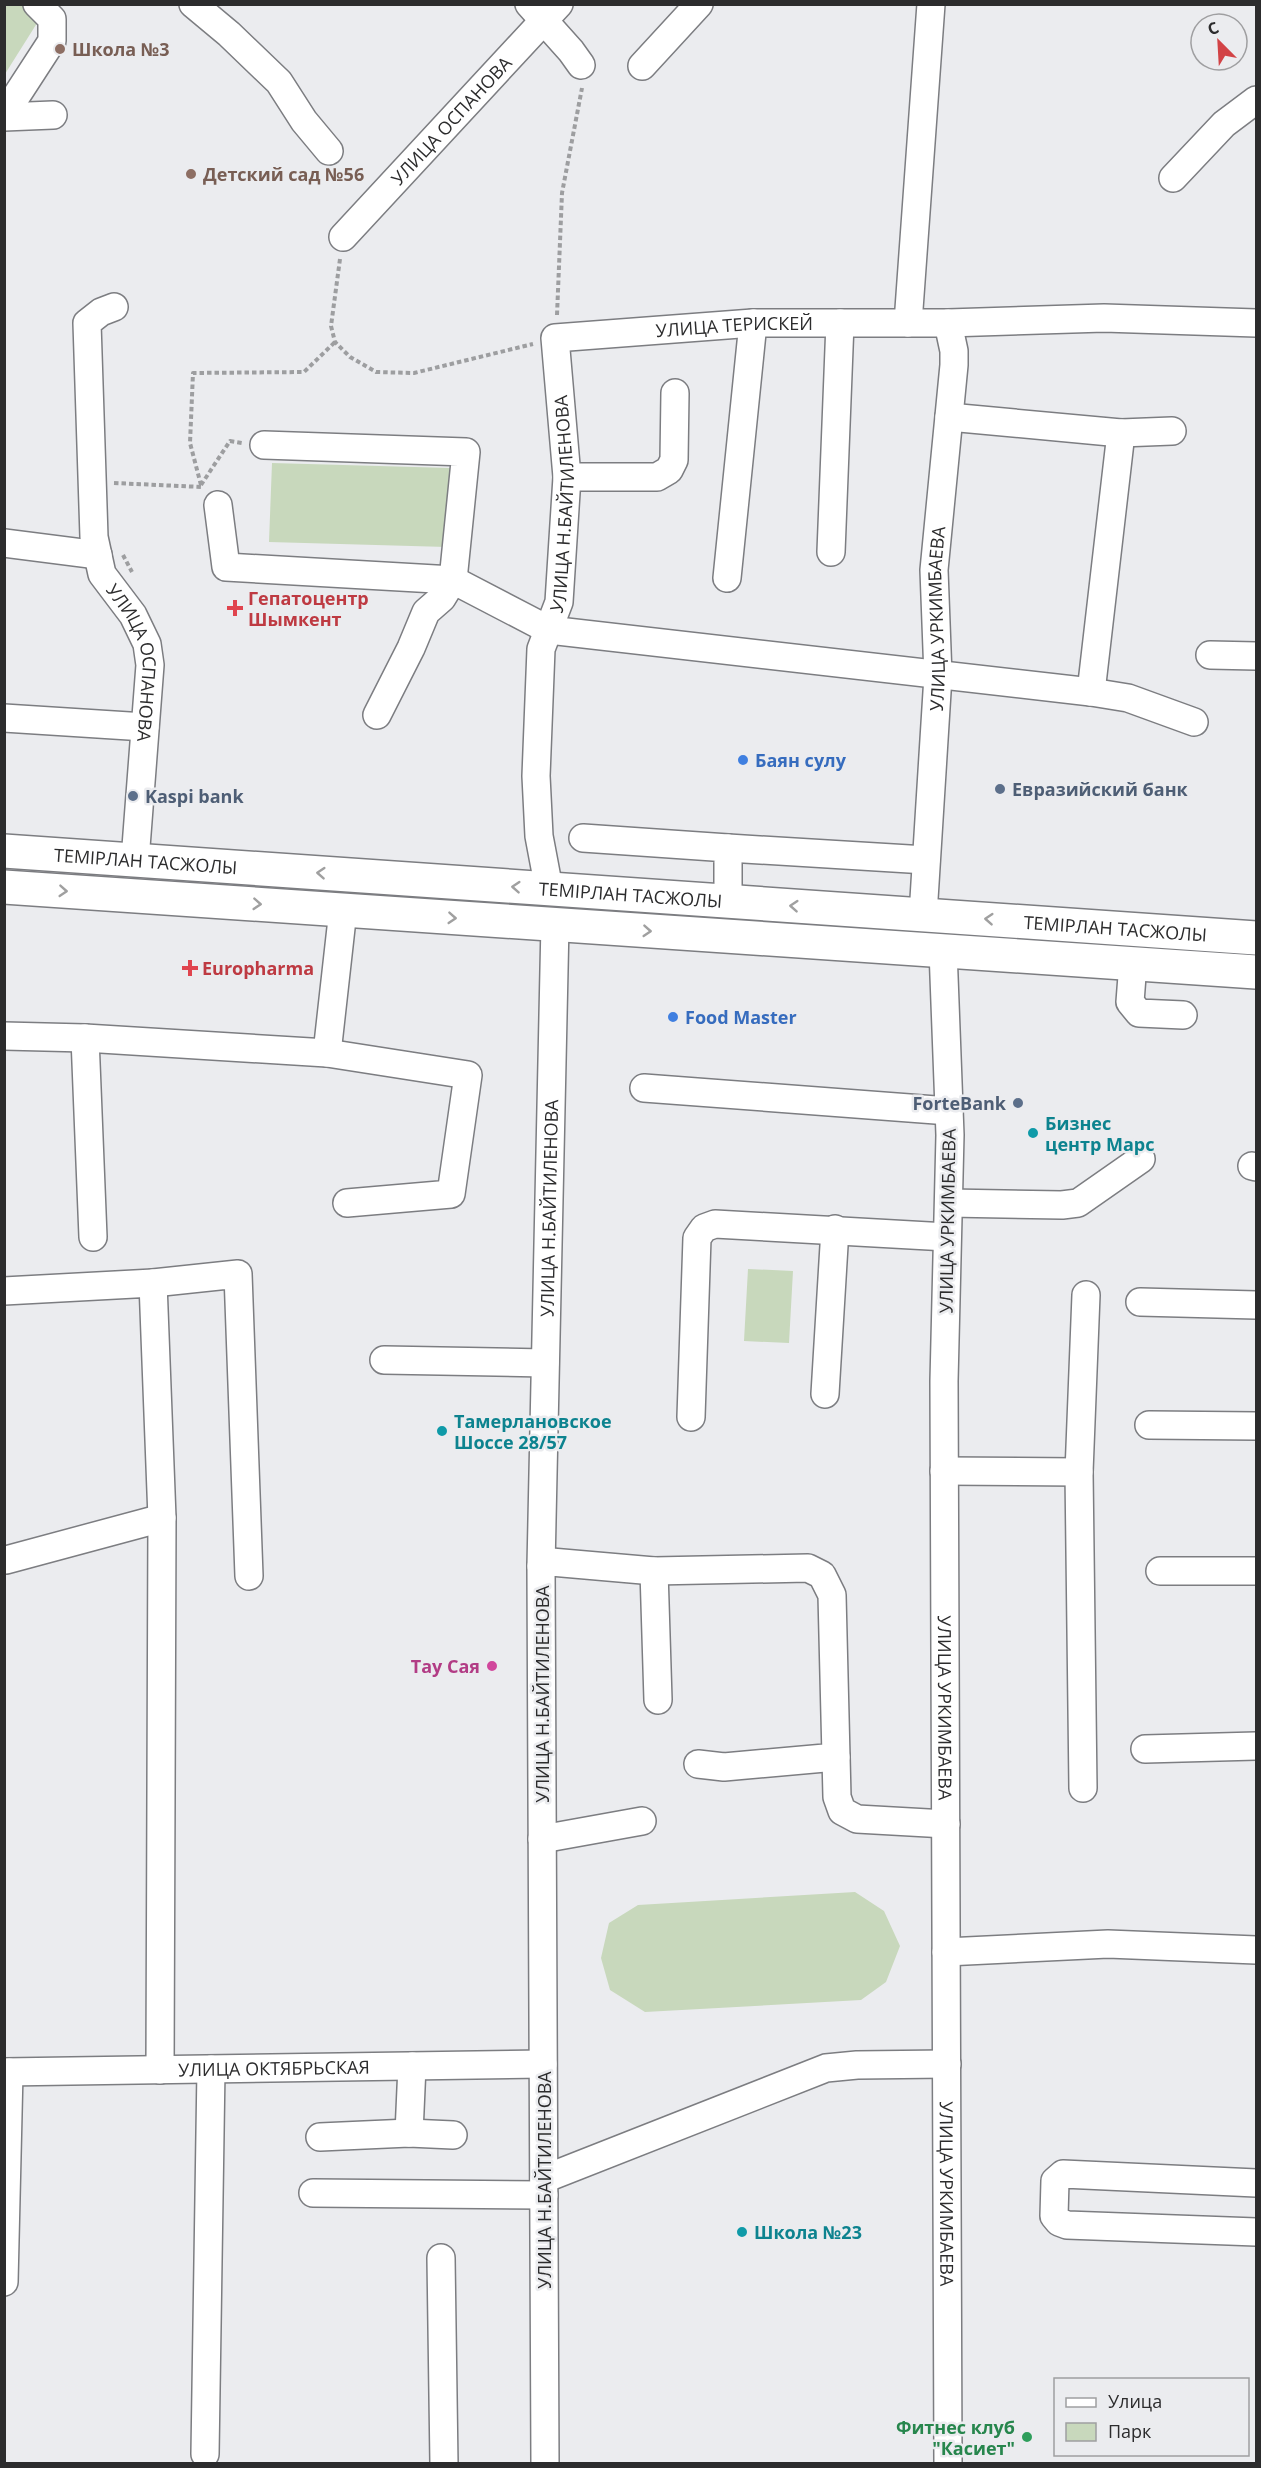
<svg xmlns="http://www.w3.org/2000/svg" width="1261" height="2468" viewBox="0 0 1261 2468" font-family="'Open Sans',sans-serif">
<rect width="100%" height="100%" fill="#ebecef"/>
<path fill="#c8d8bc" d="M 5,5 L 22,5 L 39,20 L 5,74 Z
M 272,463 L 450,468 L 447,547 L 269,542 Z
M 748,1269 L 793,1271 L 789,1343 L 744,1341 Z
M 855,1892 L 884,1911 L 900,1946 L 886,1982 L 861,2000 L 645,2012 L 610,1990 L 601,1958 L 609,1923 L 638,1905 Z"/>
<g fill="none" stroke-linecap="round" stroke-linejoin="round">
<defs>
<g id="minor">
<path d="M 193,4 L 229,34 L 279,82 L 304,121 L 329,151"/>
<path d="M 529,4 L 571,51 L 581,65"/>
<path d="M 642,66 L 699,4"/>
<path d="M 4,115 L 52,41 L 52,19 L 37,4"/>
<path d="M 4,117 L 53,115"/>
<path d="M 1173,178 L 1224,124 L 1256,100"/>
<path id="s1" d="M 343,237 L 559,4"/>
<path id="s2" d="M 114,307 L 101,312 L 87,323 L 94,537 L 102,574 L 133,615 L 147,644 L 150,665 L 135,860"/>
<path d="M 908,323 L 931,4"/>
<path d="M 949,417 L 1121,433 L 1172,431"/>
<path d="M 264,445 L 466,452 L 453,580 L 442,598 L 426,612 L 411,648 L 377,715"/>
<path d="M 567,477 L 657,477 L 669,470 L 674,460 L 675,393"/>
<path d="M 218,505 L 226,567 L 453,580 L 549,630 L 1091,692 L 1128,698 L 1194,722"/>
<path d="M 4,543 L 98,555"/>
<path d="M 831,552 L 840,323"/>
<path d="M 727,578 L 753,323"/>
<path d="M 1210,655 L 1256,656"/>
<path d="M 1091,692 L 1121,433"/>
<path d="M 4,718 L 145,727"/>
<path d="M 583,838 L 728,848 L 728,901"/>
<path d="M 728,848 L 926,860"/>
<path id="s3" d="M 549,889 L 539,836 L 536,776 L 541,649 L 559,602 L 567,477 L 555,338 L 753,323 L 948,323 L 1104,318 L 1256,323"/>
<path d="M 343,910 L 327,1053 L 468,1075 L 451,1194 L 347,1203"/>
<path id="s4" d="M 923,915 L 938,676 L 934,570 L 954,365 L 954,351 L 948,323"/>
<path id="s5" d="M 943,950 L 950,1135 L 944,1381 L 948,2464"/>
<path d="M 1133,963 L 1130,1002 L 1139,1013 L 1183,1015"/>
<path d="M 4,1036 L 85,1038 L 327,1053"/>
<path d="M 85,1038 L 93,1237"/>
<path d="M 644,1088 L 949,1111"/>
<path d="M 1252,1166 L 1256,1167"/>
<path d="M 949,1203 L 1062,1205 L 1078,1203 L 1141,1159"/>
<path d="M 153,1283 L 238,1274 L 249,1576"/>
<path d="M 4,1291 L 153,1283 L 162,1518 L 160,2070"/>
<path d="M 1140,1302 L 1256,1305"/>
<path d="M 384,1360 L 545,1363"/>
<path d="M 825,1394 L 835,1229"/>
<path d="M 691,1417 L 697,1238 L 704,1228 L 715,1224 L 947,1237"/>
<path d="M 1149,1425 L 1256,1426"/>
<path d="M 944,1471 L 1079,1472 L 1086,1295"/>
<path d="M 1079,1472 L 1083,1788"/>
<path d="M 6,1560 L 162,1518"/>
<path d="M 541,1566 L 551,1562 L 654,1571 L 808,1568 L 822,1575 L 832,1595 L 836,1757 L 724,1767 L 698,1764"/>
<path d="M 654,1571 L 658,1700"/>
<path d="M 1160,1571 L 1256,1571"/>
<path d="M 1145,1749 L 1256,1746"/>
<path d="M 836,1757 L 837,1797 L 842,1811 L 857,1819 L 946,1824"/>
<path d="M 542,1839 L 642,1821"/>
<path d="M 946,1952 L 1108,1944 L 1256,1950"/>
<path id="s6" d="M 4,2072 L 543,2064"/>
<path d="M 409,2133 L 412,2066"/>
<path d="M 320,2137 L 409,2133 L 453,2135"/>
<path d="M 544,2179 L 826,2068 L 857,2065 L 947,2064"/>
<path d="M 1256,2183 L 1063,2174 L 1055,2181 L 1054,2216 L 1059,2222 L 1067,2225 L 1256,2232"/>
<path d="M 313,2193 L 544,2195"/>
<path d="M 441,2258 L 444,2464"/>
<path d="M 4,2282 L 9,2072"/>
<path d="M 205,2454 L 211,2069"/>
<path id="s7" d="M 545,2464 L 541,1566 L 555,924"/>
</g>
<g id="major">
<path id="s8" d="M 4,851 L 1256,938"/>
<path d="M 4,887 L 1256,972"/>
</g>
</defs>
<use href="#minor" stroke="#7c7d81" stroke-width="30"/>
<use href="#major" stroke="#7c7d81" stroke-width="36"/>
<path stroke="#9d9ea0" stroke-width="4" stroke-dasharray="4.5 3" stroke-linecap="butt" d="M 340,259 L 331,326 L 335,342 L 350,357 L 376,372 L 414,373 L 533,344
M 557,315 L 562,193 L 582,88
M 114,483 L 202,487
M 201,485 L 190,443 L 193,373 L 304,372 L 335,342
M 201,485 L 230,441 L 242,443
M 123,555 L 132,572"/>
<use href="#minor" stroke="#fff" stroke-width="27"/>
<use href="#major" stroke="#fff" stroke-width="33"/>
</g>
<defs><path id="oneway-chevron" d="M-2-3.5L2.5 0L-2 3.5" fill="none" stroke-width="1.6" stroke-linecap="round" stroke-linejoin="round" transform="scale(1.5)"/></defs>
<g stroke="#a0a0a0">
<use href="#oneway-chevron" transform="translate(321 873) rotate(-176)"/>
<use href="#oneway-chevron" transform="translate(516 887) rotate(-176)"/>
<use href="#oneway-chevron" transform="translate(63 891) rotate(4)"/>
<use href="#oneway-chevron" transform="translate(257 904) rotate(4)"/>
<use href="#oneway-chevron" transform="translate(794 906) rotate(-176)"/>
<use href="#oneway-chevron" transform="translate(452 918) rotate(4)"/>
<use href="#oneway-chevron" transform="translate(989 919) rotate(-176)"/>
<use href="#oneway-chevron" transform="translate(647 931) rotate(4)"/>
</g>
<g fill="#8d6e63" stroke="#ebecef" stroke-width="2">
<circle cx="60" cy="49" r="6"/>
<circle cx="191" cy="174" r="6"/>
</g>
<g fill="#e0444e" stroke="#ebecef" stroke-width="2">
<path d="M232 599h6v6h6v6h-6v6h-6v-6h-6v-6h6z"/>
<path d="M187 959h6v6h6v6h-6v6h-6v-6h-6v-6h6z"/>
</g>
<g fill="#3f7fe0" stroke="#ebecef" stroke-width="2">
<circle cx="743" cy="760" r="6"/>
<circle cx="673" cy="1017" r="6"/>
</g>
<g fill="#5c6f8a" stroke="#ebecef" stroke-width="2">
<circle cx="1000" cy="789" r="6"/>
<circle cx="133" cy="796" r="6"/>
<circle cx="1018" cy="1103" r="6"/>
</g>
<g fill="#0f9aa8" stroke="#ebecef" stroke-width="2">
<circle cx="1033" cy="1133" r="6"/>
<circle cx="442" cy="1431" r="6"/>
<circle cx="742" cy="2232" r="6"/>
</g>
<circle fill="#d1479c" stroke="#ebecef" stroke-width="2" cx="492" cy="1666" r="6"/>
<circle fill="#2e9e5b" stroke="#ebecef" stroke-width="2" cx="1027" cy="2437" r="6"/>
<g text-anchor="middle" dominant-baseline="central" stroke-width="5" stroke-linejoin="round" paint-order="stroke">
<g font-size="18" font-weight="bold" fill="#785e54" stroke="#ebecef" text-anchor="start">
<text x="72" y="49">Школа №3</text>
<text x="203" y="174">Детский сад №56</text>
</g>
<g font-size="18" fill="#2c2c2d" stroke="#ebecef">
<text stroke="none"><textPath href="#s1" startOffset="159">УЛИЦА ОСПАНОВА</textPath></text>
<text stroke="none"><textPath href="#s3" startOffset="736">УЛИЦА ТЕРИСКЕЙ</textPath></text>
<text stroke="none"><textPath href="#s3" startOffset="390">УЛИЦА Н.БАЙТИЛЕНОВА</textPath></text>
<text stroke="none"><textPath href="#s4" startOffset="297">УЛИЦА УРКИМБАЕВА</textPath></text>
<text stroke="none"><textPath href="#s2" startOffset="382">УЛИЦА ОСПАНОВА</textPath></text>
<text stroke="none"><textPath href="#s8" startOffset="142">ТЕМІРЛАН ТАСЖОЛЫ</textPath></text>
<text stroke="none"><textPath href="#s8" startOffset="628">ТЕМІРЛАН ТАСЖОЛЫ</textPath></text>
<text stroke="none"><textPath href="#s8" startOffset="1114">ТЕМІРЛАН ТАСЖОЛЫ</textPath></text>
<text stroke="none"><textPath href="#s7" startOffset="1256">УЛИЦА Н.БАЙТИЛЕНОВА</textPath></text>
<text transform="translate(947 1221) rotate(-89)">УЛИЦА УРКИМБАЕВА</text>
<text transform="translate(542 1694) rotate(-90)">УЛИЦА Н.БАЙТИЛЕНОВА</text>
<text stroke="none"><textPath href="#s5" startOffset="758">УЛИЦА УРКИМБАЕВА</textPath></text>
<text stroke="none"><textPath href="#s6" startOffset="270">УЛИЦА ОКТЯБРЬСКАЯ</textPath></text>
<text transform="translate(544 2180) rotate(-90)">УЛИЦА Н.БАЙТИЛЕНОВА</text>
<text stroke="none"><textPath href="#s5" startOffset="1244">УЛИЦА УРКИМБАЕВА</textPath></text>
</g>
<g font-size="18" font-weight="bold" fill="#be3a42" stroke="#ebecef" text-anchor="start">
<text x="248" y="598">Гепатоцентр<tspan x="248" dy="21">Шымкент</tspan></text>
<text x="202" y="968">Europharma</text>
</g>
<g font-size="18" font-weight="bold" fill="#366cbe" stroke="#ebecef" text-anchor="start">
<text x="755" y="760">Баян сулу</text>
<text x="685" y="1017">Food Master</text>
</g>
<g font-size="18" font-weight="bold" fill="#4e5e75" stroke="#ebecef" text-anchor="start">
<text x="1012" y="789">Евразийский банк</text>
<text x="145" y="796">Kaspi bank</text>
<text x="1006" y="1103" text-anchor="end">ForteBank</text>
</g>
<g font-size="18" font-weight="bold" fill="#0d838f" stroke="#ebecef" text-anchor="start">
<text x="1045" y="1123">Бизнес<tspan x="1045" dy="21">центр Марс</tspan></text>
<text x="454" y="1421">Тамерлановское<tspan x="454" dy="21">Шоссе 28/57</tspan></text>
<text x="754" y="2232">Школа №23</text>
</g>
<g font-size="18" font-weight="bold" fill="#b23c85" stroke="#ebecef" text-anchor="end">
<text x="480" y="1666">Тау Сая</text>
</g>
<g font-size="18" font-weight="bold" fill="#27864d" stroke="#ebecef" text-anchor="end">
<text x="1015" y="2427">Фитнес клуб<tspan x="1015" dy="21">"Касиет"</tspan></text>
</g>
</g>
<rect width="1261" height="2468" fill="none" stroke="#2c2c2d" stroke-width="12"/>
<rect x="1054" y="2378" width="195" height="78" fill="#ebecef" stroke="#9f9fa1" stroke-width="1.5"/>
<rect x="1066" y="2398" width="30" height="9" fill="#ffffff" stroke="#9f9fa1" stroke-width="1.5"/>
<text x="1108" y="2408" font-size="18" fill="#2c2c2d">Улица</text>
<rect x="1066" y="2423" width="30" height="18" fill="#c8d8bc" stroke="#9f9fa1" stroke-width="1.5"/>
<text x="1108" y="2438" font-size="18" fill="#2c2c2d">Парк</text>
<g transform="translate(1219 42) rotate(336)"><circle r="28" fill="#ebecef" stroke="#9f9fa1" stroke-width="1.5"/>
<path d="M0-4.5L10 22L0 15L-10 22Z" fill="#d24346"/>
<text y="-9" font-size="16" font-weight="bold" text-anchor="middle" fill="#2c2c2d">С</text>
</g>
</svg>
